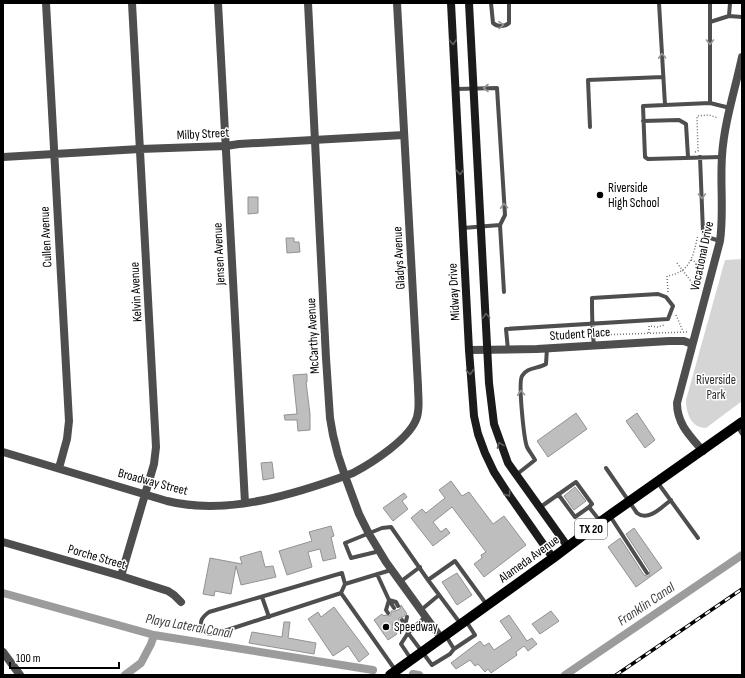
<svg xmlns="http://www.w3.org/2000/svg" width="745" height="678" viewBox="0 0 745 678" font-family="'Sofia Sans Condensed',sans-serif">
<rect width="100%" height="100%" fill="#fff"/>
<path fill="#d5d5d5" d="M 742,259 L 742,401 L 706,428 C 691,428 686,413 686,400 L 725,260 Z"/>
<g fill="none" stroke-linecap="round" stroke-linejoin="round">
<path stroke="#9c9c9c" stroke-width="8" d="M 3,593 L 154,635 L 373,670
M 413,674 L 419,675
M 125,675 L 141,663 L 151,644 L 154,635
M 565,675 L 742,555"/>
</g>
<path fill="#bebebe" stroke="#929292" d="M 248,197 L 258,197 L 258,213 L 248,214 Z
M 286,238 L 294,238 L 294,242 L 299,242 L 300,252 L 287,253 Z
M 307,374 L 307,382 L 306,382 L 310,414 L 310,430 L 298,431 L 297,420 L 285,420 L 284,415 L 297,414 L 293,375 Z
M 576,413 L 587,429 L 548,457 L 537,441 Z
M 637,413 L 655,440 L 645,448 L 626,421 Z
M 272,462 L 274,478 L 263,480 L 261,463 Z
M 451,481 L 462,496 L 469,492 L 493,524 L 504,516 L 526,545 L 484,577 L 474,564 L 482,558 L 481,555 L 486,552 L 452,507 L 433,522 L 441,532 L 446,528 L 450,533 L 433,546 L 411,518 L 422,509 L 426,513 L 445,498 L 439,490 Z
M 575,487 L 586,501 L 574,510 L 564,496 Z
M 404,493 L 407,497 L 402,501 L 408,509 L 393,521 L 383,508 Z
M 331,526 L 334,536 L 331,537 L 336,558 L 323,561 L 320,549 L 308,552 L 312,567 L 287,575 L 279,551 L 312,541 L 309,532 Z
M 634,528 L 662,568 L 636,587 L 608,547 L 620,538 L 644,575 L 647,576 L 649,576 L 650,571 L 626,534 Z
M 261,551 L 265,567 L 273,566 L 276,577 L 241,585 L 236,566 L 231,594 L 215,591 L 214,596 L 203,594 L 210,558 L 242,564 L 240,557 Z
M 457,573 L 472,595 L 457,605 L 442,582 Z
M 401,605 L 407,614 L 403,617 L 399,618 L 399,622 L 393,623 L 392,627 L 397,634 L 388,640 L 374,620 L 382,614 L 384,616 L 385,615 L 390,616 L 391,614 L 391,611 L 395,611 L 400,609 Z
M 334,607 L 369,654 L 359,662 L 348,646 L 333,656 L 308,619 L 318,612 L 321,617 Z
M 551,611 L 559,621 L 540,634 L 532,624 Z
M 509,615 L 527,641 L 532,638 L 537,644 L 528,651 L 524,646 L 516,652 L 517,655 L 491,673 L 488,669 L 485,672 L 478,664 L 475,666 L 470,660 L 456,669 L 451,663 L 480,641 L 484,646 L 489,643 L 494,650 L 512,638 L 500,621 Z
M 284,622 L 290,622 L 288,638 L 316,643 L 314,654 L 249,643 L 252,632 L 282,637 Z"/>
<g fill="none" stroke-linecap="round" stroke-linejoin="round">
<path stroke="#707070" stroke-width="1.5" stroke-dasharray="1 2" stroke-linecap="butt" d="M 695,152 L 698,151 L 697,116 L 709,115 L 718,118
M 691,260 L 704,265
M 677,263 L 697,289
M 668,292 L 667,276 C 691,272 693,256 698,235
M 676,315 L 683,331
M 649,333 L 649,326 L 658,327 L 664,325
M 599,335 L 687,332"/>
<path stroke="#4e4e4e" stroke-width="4" d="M 491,3 L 493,23 C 497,27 505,27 509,23 L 509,3
M 659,3 L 665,105 L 710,103 L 730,108
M 710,3 L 710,103
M 729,16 L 742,17
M 710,22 L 729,16 L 730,3
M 456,89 L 497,88 L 505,215 L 500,225 L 463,228
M 665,105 L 643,106 L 645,157 L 648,159 L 721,157
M 643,121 L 679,120 L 686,124 L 688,157
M 590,127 L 588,80 L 663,77
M 700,157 L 703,232 L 707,237 L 720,241
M 500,225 L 504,292
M 508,350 L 506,329 L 668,319 L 673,306 L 666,297 L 658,294 L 592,298 C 592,314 592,330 594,345
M 737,426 L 742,434
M 606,468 L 637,513 C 648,522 662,507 671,500
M 516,475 L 535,460 C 533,456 529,451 527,447 C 524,439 518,383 522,376 C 527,367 538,369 546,364 L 547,348
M 658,483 L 698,538
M 558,494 L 575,517 L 589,507 L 600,521
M 539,508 L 576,482 L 592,504 L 589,507
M 610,516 L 647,573
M 380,551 L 351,558 L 345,543 L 382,528 L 391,527 L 428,580
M 377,574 L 389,600 L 394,608
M 400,582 L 420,567
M 345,584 L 341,593 L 218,633 L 209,634 L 203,630 C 199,622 201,618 209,612 L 342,573 L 345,584 L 391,570
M 341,593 L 396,671
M 262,597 L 269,617
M 421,610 L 439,595
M 388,613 L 386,610 L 389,600 L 396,602 L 398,606
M 402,620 L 408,633 L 432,665 L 450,654 L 454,649
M 460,623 L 428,580 L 455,561 L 487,605
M 396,625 L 405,625 L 407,617
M 446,636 L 454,649 L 475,635 L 466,621
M 411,659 L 401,644 L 408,633 L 425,617"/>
<path stroke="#4e4e4e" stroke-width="8" d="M 46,3 L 69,421 L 67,439 L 59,468
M 218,3 L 245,503
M 3,157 L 140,149 L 226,146 L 239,144 L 404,135
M 469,350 L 537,349 L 669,341 L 684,341 L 692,344
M 3,452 L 167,501 C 227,516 296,494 353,473 C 372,463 411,438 417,417 C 420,407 418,396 418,386 L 397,3
M 3,542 L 121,576 L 168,591 L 174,595 L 181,602
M 121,576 L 154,464 L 156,447 L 132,3
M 3,652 L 20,675"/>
<path stroke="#4e4e4e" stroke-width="8" d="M 308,3 L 326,358 L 330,418 L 333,435 L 338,455 L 345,476 L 359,514 L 369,534 L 386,562 L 441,638
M 703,451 C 690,436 677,424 677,403 L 720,241 C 724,213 720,185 722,156 C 724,123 735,90 742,57"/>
<path stroke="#1b1b1b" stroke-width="8" d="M 451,3 L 469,350 L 474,416 L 478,434 L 485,453 L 494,472 L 509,495 L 553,558
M 469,3 L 489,383 L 494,424 L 508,463 L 568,547"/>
<path stroke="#000" stroke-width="10" d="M 390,675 L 553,558 L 603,520 L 742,422"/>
<defs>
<path id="rail" d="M 616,675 L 742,589"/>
</defs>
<use href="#rail" stroke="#000" stroke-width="3.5"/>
<use href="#rail" stroke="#fff" stroke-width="2" stroke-dasharray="6" stroke-linecap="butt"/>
</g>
<defs><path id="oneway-chevron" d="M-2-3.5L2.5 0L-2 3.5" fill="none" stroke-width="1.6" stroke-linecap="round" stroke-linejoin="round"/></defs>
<g stroke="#959595">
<use href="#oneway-chevron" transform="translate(501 25) rotate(-1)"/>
<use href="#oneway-chevron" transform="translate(710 42) rotate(90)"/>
<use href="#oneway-chevron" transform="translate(662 56) rotate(-93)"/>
<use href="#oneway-chevron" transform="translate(486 88) rotate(-180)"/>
<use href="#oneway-chevron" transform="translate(702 196) rotate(88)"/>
<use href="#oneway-chevron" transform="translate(504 206) rotate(-94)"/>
<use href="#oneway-chevron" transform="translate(521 393) rotate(-94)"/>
</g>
<g stroke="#5f5f5f">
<use href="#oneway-chevron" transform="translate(453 42) rotate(87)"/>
<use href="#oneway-chevron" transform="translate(460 172) rotate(87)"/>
<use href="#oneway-chevron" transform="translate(486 316) rotate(-93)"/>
<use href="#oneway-chevron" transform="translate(470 372) rotate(86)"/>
<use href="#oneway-chevron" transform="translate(500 445) rotate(-110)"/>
<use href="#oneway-chevron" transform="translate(508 494) rotate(57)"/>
</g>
<g fill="#000" stroke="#fff" stroke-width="1.5">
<circle cx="600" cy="195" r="4"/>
<circle cx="386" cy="627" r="4"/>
</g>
<g text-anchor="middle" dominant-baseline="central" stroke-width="3" stroke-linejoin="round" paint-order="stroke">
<rect fill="#fff" stroke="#4c4c4c" stroke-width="1" x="575" y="519" width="32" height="20" rx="3"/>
<g font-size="12" font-weight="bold" fill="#000">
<text x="591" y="529">TX 20</text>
</g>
<g font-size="13" fill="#000" stroke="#fff">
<text transform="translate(203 134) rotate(-3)">Milby Street</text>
<text transform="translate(46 237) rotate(-93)">Cullen Avenue</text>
<text transform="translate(219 254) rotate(-93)">Jensen Avenue</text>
<text transform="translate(702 256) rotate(-78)">Vocational Drive</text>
<text transform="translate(399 258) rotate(-93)">Gladys Avenue</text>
<text transform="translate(136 292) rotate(-93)">Kelvin Avenue</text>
<text transform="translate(454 292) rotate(-93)">Midway Drive</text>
<text transform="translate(580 334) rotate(-4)">Student Place</text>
<text transform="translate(313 336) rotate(-93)">McCarthy Avenue</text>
<text transform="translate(153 482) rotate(15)">Broadway Street</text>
<text transform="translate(97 557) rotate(16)">Porche Street</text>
<text transform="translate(529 559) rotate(-36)">Alameda Avenue</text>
</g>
<g font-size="13" fill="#000" stroke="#fff" text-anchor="start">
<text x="608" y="188">Riverside<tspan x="608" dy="15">High School</tspan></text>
<text x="394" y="627">Speedway</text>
</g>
<g font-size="13" fill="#2c2c2c" stroke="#fff">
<text x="716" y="380">Riverside<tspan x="716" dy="15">Park</tspan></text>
</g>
<g font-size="14" font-style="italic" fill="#3d3d3d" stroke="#fff">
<text transform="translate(646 604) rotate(-34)">Franklin Canal</text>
<text transform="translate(189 626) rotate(10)">Playa Lateral Canal</text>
</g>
</g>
<rect width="745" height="678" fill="none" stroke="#000000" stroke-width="8"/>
<path d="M10 662v6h109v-6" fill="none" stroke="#000000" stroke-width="2"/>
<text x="16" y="662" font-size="12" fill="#000000" stroke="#ffffff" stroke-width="3" paint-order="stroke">100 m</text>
</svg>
